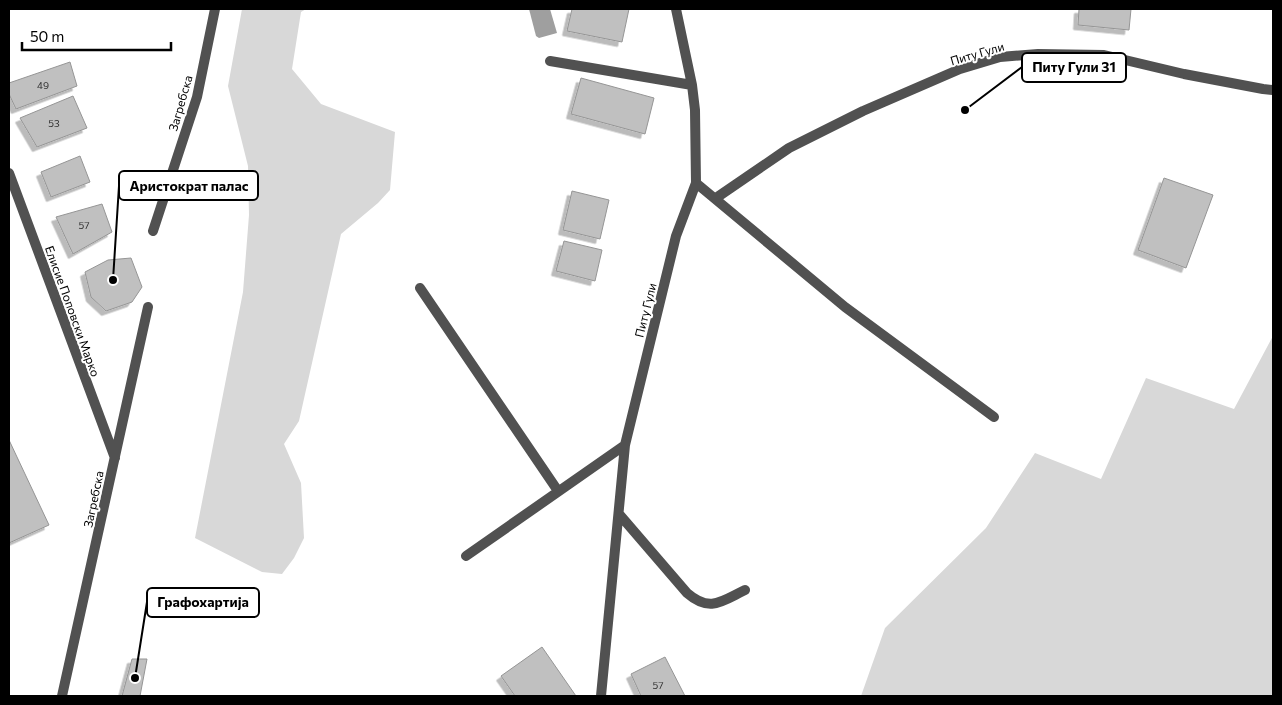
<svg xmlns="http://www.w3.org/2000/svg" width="1282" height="705" viewBox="0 0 1282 705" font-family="Commissioner,sans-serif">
<defs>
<filter id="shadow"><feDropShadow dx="-4.5" dy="4.5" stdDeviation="0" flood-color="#0004"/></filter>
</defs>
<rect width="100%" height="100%" fill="#fff"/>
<path fill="#d8d8d8" d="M 242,9 L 306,9 L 301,12 L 292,69 L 321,104 L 395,132 L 390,190 L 378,203 L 341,234 L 299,421 L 284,444 L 301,483 L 304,538 L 294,558 L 282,574 L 262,572 L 195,538 L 243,292 L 249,215 L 248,166 L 228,86 Z
M 1273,336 L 1273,696 L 861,696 L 885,628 L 986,528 L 1035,453 L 1101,479 L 1146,378 L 1234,409 Z"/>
<path fill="#9f9f9f" d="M 529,9 L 550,9 L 557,33 L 539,38 L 536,36 Z"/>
<path fill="#c0c0c0" stroke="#959595" filter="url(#shadow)" d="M 572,9 L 629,9 L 622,42 L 567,31 Z
M 1079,9 L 1131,9 L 1129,30 L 1078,25 Z
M 70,62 L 77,86 L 16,109 L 9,94 L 9,83 Z
M 581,78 L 654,98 L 645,134 L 571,114 Z
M 73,96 L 87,128 L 37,147 L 20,118 Z
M 80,156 L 90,182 L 51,197 L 41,172 Z
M 1164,178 L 1213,195 L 1186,268 L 1138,250 Z
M 572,191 L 609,200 L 600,239 L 563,230 Z
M 102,204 L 112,232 L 73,254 L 56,217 Z
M 564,241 L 602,250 L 595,281 L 556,271 Z
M 131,258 L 142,287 L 132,302 L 106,311 L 91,297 L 85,272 L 108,260 Z
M 9,440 L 49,525 L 9,543 Z
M 542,647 L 576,696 L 515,696 L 501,676 Z
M 665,657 L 685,696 L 641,696 L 631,674 Z
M 132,659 L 147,659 L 140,696 L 122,696 Z"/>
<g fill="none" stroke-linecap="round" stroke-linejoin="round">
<path stroke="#515151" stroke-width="10" d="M 550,61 L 692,85
M 9,173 L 115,458
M 696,183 L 845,307 L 994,417
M 716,198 L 789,148 L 863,111 L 960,69 L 1000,57 L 1038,54 L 1104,55 L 1184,74 L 1263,89 L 1273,90
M 153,231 L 197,97 L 215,9
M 420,288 L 558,491
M 619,514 L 687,593 C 710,613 722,601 745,590
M 466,556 L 625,445
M 62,696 L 148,307
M 601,696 L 625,445 L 676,236 L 696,183 L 695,110 L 692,85 L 676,9"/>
</g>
<g text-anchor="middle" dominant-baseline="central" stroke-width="4" stroke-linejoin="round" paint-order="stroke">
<g font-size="10" fill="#303030">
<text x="43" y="85">49</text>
<text x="54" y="123">53</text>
<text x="84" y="225">57</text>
<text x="658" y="685">57</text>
</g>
<g font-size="12" fill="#000" stroke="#fff">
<text transform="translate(977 53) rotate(-16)">Питу Гули</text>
<text transform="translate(180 103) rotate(-74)">Загребска</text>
<text transform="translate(645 310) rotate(-76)">Питу Гули</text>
<text transform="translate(73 311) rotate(70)">Елисие Поповски Марко</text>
<text transform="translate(93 499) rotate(-78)">Загребска</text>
</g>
</g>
<path fill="none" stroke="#000" stroke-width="2" d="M965 110L1022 67M113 280L119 186M135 678L147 602"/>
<g fill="#000" stroke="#fff" stroke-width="2">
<circle cx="965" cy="110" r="5"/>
<circle cx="113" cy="280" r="5"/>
<circle cx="135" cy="678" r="5"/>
</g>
<g fill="#fff" stroke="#000" stroke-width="2">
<rect x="1022" y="53" width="104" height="29" rx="5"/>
<rect x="119" y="171" width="139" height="29" rx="5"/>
<rect x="147" y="588" width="112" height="29" rx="5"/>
</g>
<g font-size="14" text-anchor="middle" font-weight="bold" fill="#000">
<text x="1074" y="72">Питу Гули 31</text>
<text x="189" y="191">Аристократ палас</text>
<text x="203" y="607">Графохартија</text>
</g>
<rect width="1282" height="705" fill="none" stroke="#000000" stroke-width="20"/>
<path d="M22 42v8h149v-8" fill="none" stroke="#000000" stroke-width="2.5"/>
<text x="30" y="42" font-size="15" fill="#000000" stroke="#ffffff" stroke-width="4" paint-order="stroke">50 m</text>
</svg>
